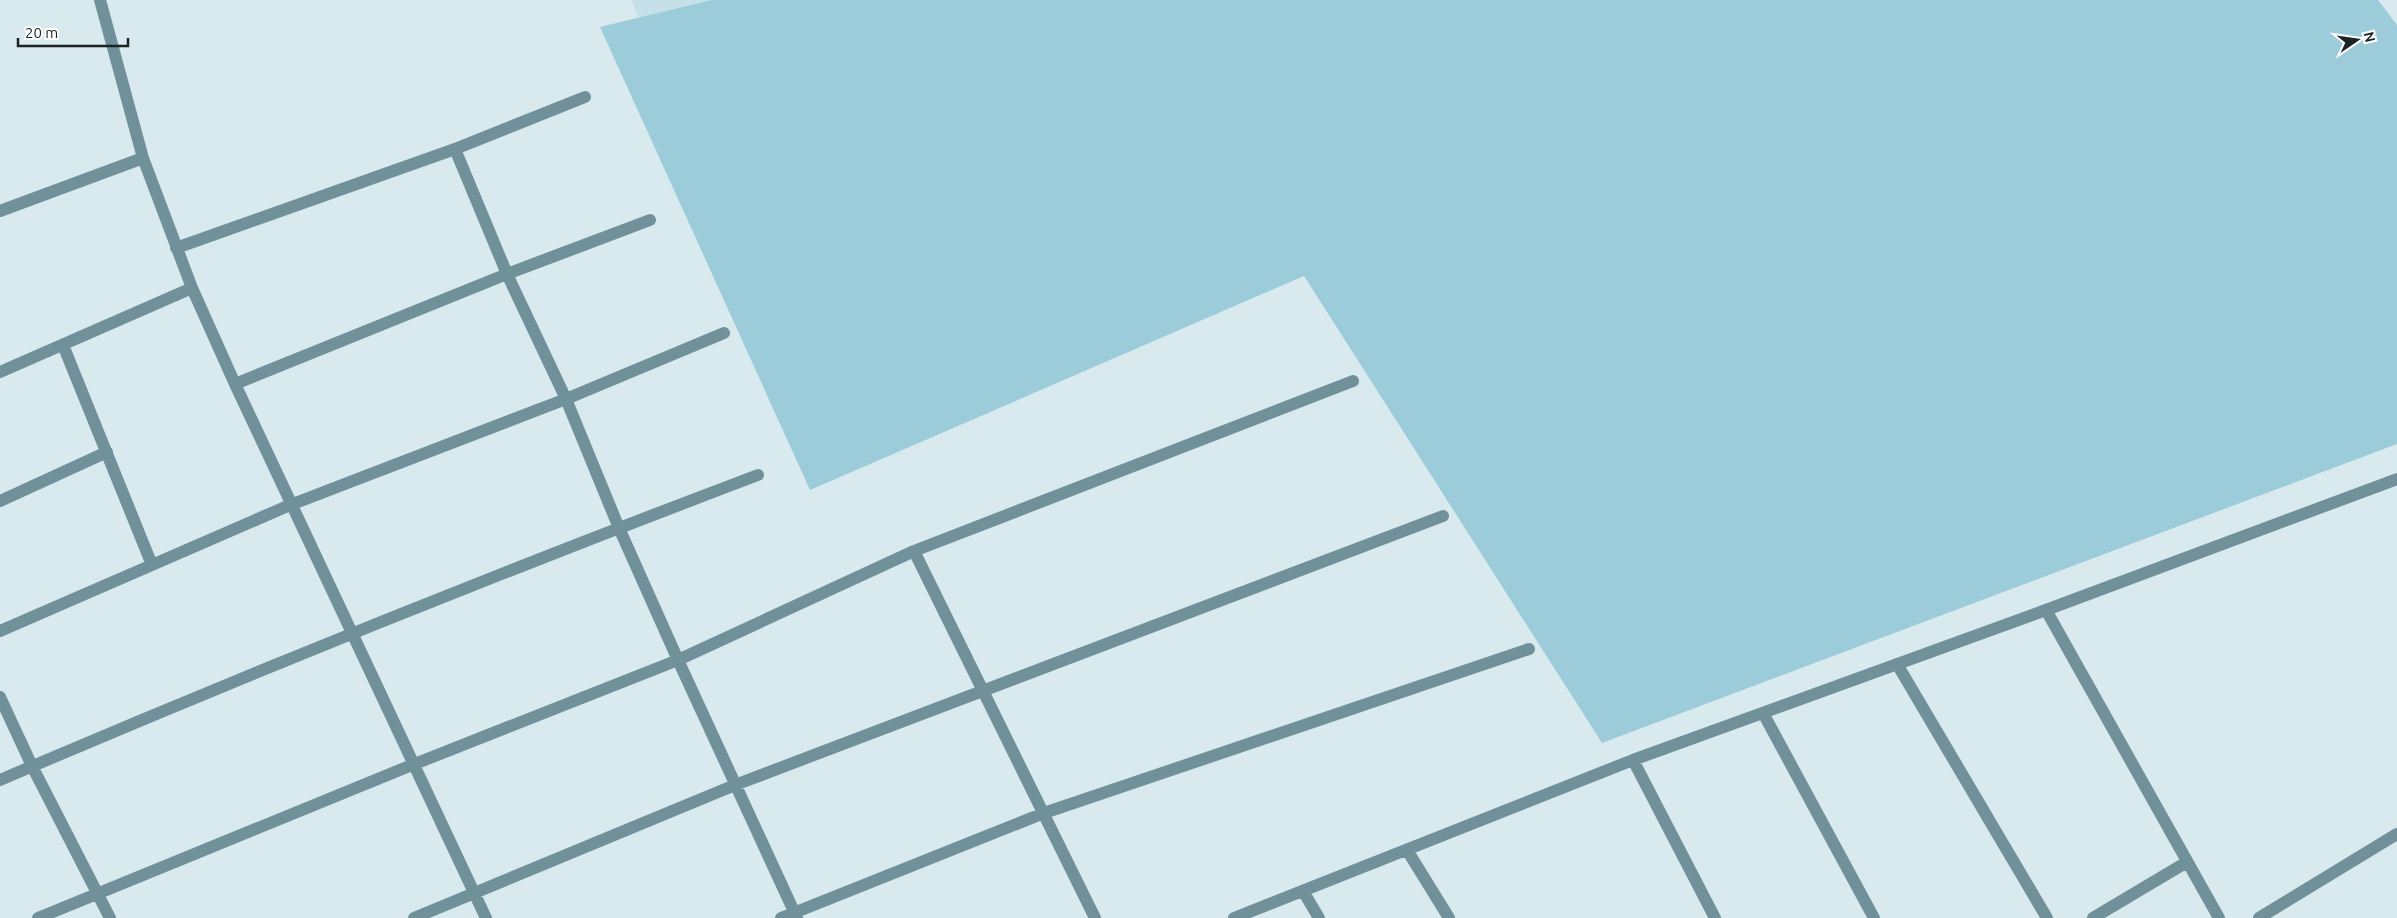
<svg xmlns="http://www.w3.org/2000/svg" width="2397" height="918" viewBox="0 0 2397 918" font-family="Ubuntu,sans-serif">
<rect width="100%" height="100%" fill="#d9eaef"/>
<path fill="#c6e0e7" d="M 632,0 L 712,0 L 639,19 Z"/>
<path fill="#9cccd9" d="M 712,0 L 2378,0 L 2397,25 L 2397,444 L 1602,743 L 1304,276 L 810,490 L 600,27 Z"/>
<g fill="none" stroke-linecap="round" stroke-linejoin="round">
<path stroke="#71919a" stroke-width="12" d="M 100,0 L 143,158
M 455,149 L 507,274 L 566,399 L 619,528 L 678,660 L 797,918
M 0,211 L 143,158 L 192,288 L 235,384 L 486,918
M 176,248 L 455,149 L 585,97
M 63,345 L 152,565
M 0,372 L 192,288
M 235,384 L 507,274 L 650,220
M 0,501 L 107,452
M 914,551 L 1095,918
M 2046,610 L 2219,918
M 0,631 L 290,505 L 566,399 L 724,333
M 1897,664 L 2047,918
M 0,697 L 32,766 L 110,918
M 1763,713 L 1874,918
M 1633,760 L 1715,918
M 0,780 C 250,673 504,571 758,475
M 1407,850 L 1449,918
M 1303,891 L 1319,918
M 38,918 L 412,765 L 678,660 L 914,551 L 1353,381
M 414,918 L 735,785 L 1443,516
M 781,918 L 1044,813 L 1529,649
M 1234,918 L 1633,760 L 2046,610 L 2397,479
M 2093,918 L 2187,862
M 2259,918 L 2397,834"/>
</g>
<g transform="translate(2357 40) rotate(77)" stroke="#ffffff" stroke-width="4" paint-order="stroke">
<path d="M0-4L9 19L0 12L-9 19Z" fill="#1c2324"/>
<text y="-8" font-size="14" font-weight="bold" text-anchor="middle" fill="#1c2324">N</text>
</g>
<path d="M18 38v8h110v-8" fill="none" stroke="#1c2324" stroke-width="2.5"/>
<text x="25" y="38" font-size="15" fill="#1c2324" stroke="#ffffff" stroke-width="4" paint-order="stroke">20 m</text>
</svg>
